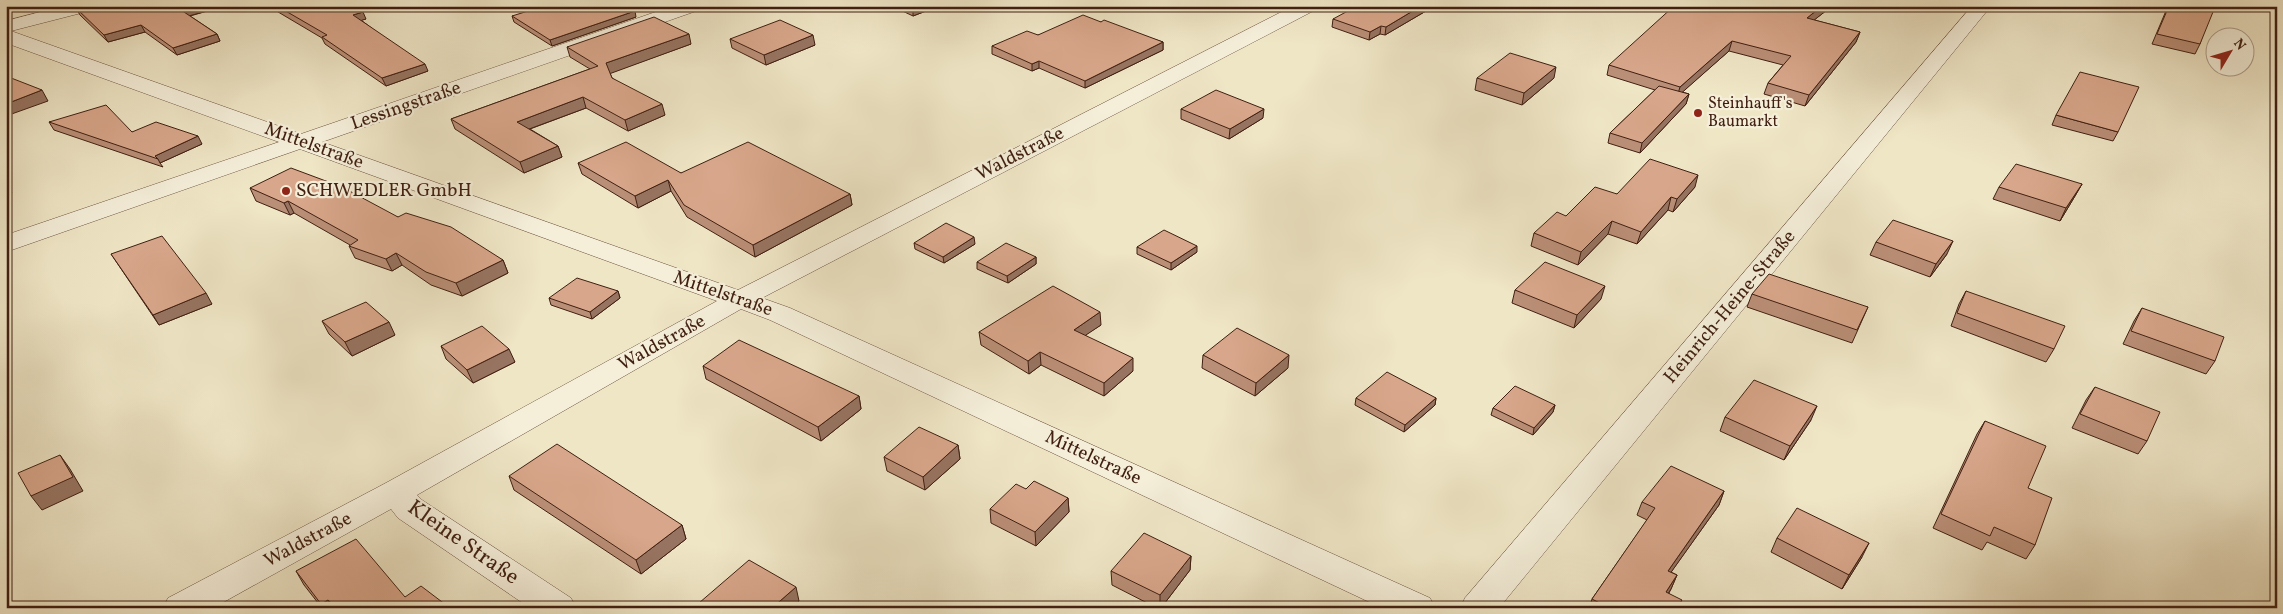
<svg xmlns="http://www.w3.org/2000/svg" width="2283" height="614" viewBox="0 0 2283 614" font-family="Vollkorn,serif">
<rect width="100%" height="100%" fill="#efe6c6"/>
<filter id="stains"><feTurbulence type="fractalNoise" baseFrequency=".004" numOctaves="4"/><feColorMatrix values="0 0 0 0 .2 0 0 0 0 .09 0 0 0 0 .02 0 0 0 .5 -.17"/></filter>
<radialGradient id="worn" r=".72"><stop offset=".6" stop-color="#630" stop-opacity="0"/><stop offset="1" stop-color="#630" stop-opacity=".3"/></radialGradient>
<g fill="none" stroke-linecap="round" stroke-linejoin="round">
<defs>
<path id="minor" d="M 63,6 L 95,6 L 93,10 L 11,31 L 301,134 L 673,6 L 701,6 L 699,10 L 322,142 L 738,290 L 1293,6 L 1317,6 L 1315,10 L 762,298 L 790,308 L 1430,598 L 1435,608 L 1382,608 L 770,320 L 741,309 L 417,495 L 422,500 L 571,598 L 576,608 L 530,608 L 398,518 L 391,509 L 213,608 L 163,608 L 168,598 L 384,484 L 717,301 L 300,149 L 6,252 L 6,235 L 279,142 L 6,43 L 6,21 Z
M 1972,6 L 1991,6 L 1499,608 L 1460,608 L 1465,598 Z"/>
</defs>
<use href="#minor" stroke="#6c513e" stroke-width="1"/>
<use href="#minor" fill="#f5efda" fill-rule="evenodd"/>
</g>
<path fill="#ba8f77" stroke="#401f11" d="M 84,6 L 225,6 L 190,16 L 217,34 L 220,41 L 177,55 L 145,32 L 108,42 L 80,15 L 76,8 Z
M 268,6 L 353,6 L 366,19 L 361,20 L 428,71 L 386,86 L 325,44 L 322,38 Z
M 892,6 L 939,6 L 913,16 Z
M 2168,6 L 2212,6 L 2200,44 L 2195,54 L 2152,44 Z
M 555,10 L 636,17 L 552,46 L 514,22 L 512,16 Z
M 1827,10 L 1814,20 L 1860,32 L 1856,42 L 1805,106 L 1764,94 L 1768,83 L 1783,65 L 1729,51 L 1682,92 L 1689,94 L 1686,104 L 1640,153 L 1608,143 L 1610,133 L 1655,90 L 1607,75 L 1609,65 Z
M 1426,11 L 1385,35 L 1380,34 L 1369,40 L 1332,27 L 1333,19 Z
M 1101,22 L 1163,42 L 1163,50 L 1085,88 L 1039,68 L 1032,71 L 992,54 L 992,46 L 1038,35 Z
M 730,39 L 815,45 L 766,65 L 732,48 Z
M 691,44 L 610,73 L 612,78 L 665,115 L 628,131 L 586,108 L 530,129 L 558,146 L 562,157 L 524,173 L 455,129 L 451,119 L 590,69 L 570,57 L 567,47 Z
M 1477,78 L 1554,78 L 1522,105 L 1475,90 Z
M 1181,109 L 1263,118 L 1229,139 L 1181,119 Z
M 2056,115 L 2118,132 L 2113,141 L 2052,125 Z
M 49,122 L 132,132 L 202,144 L 160,163 L 163,167 L 54,130 Z
M 578,163 L 681,173 L 850,194 L 852,205 L 755,257 L 687,217 L 671,191 L 638,208 L 582,174 Z
M 2082,184 L 2075,196 L 2060,221 L 1993,199 L 1999,187 Z
M 1695,187 L 1673,212 L 1668,210 L 1637,244 L 1608,234 L 1578,265 L 1531,246 L 1534,233 L 1566,216 L 1617,194 Z
M 250,188 L 398,217 L 503,260 L 508,273 L 462,296 L 431,285 L 402,265 L 392,271 L 355,258 L 349,246 L 350,245 L 294,213 L 290,215 L 256,201 Z
M 1876,242 L 1947,254 L 1930,277 L 1870,255 Z
M 914,243 L 975,244 L 944,263 L 915,249 Z
M 1137,247 L 1197,252 L 1171,270 L 1137,254 Z
M 111,254 L 212,304 L 159,325 Z
M 1036,257 L 1036,264 L 1008,283 L 977,269 L 977,262 Z
M 1515,290 L 1601,299 L 1574,328 L 1512,303 Z
M 618,291 L 620,298 L 592,319 L 551,305 L 549,298 Z
M 1966,291 L 2054,349 L 2046,362 L 1951,326 L 1959,304 Z
M 1752,294 L 1868,307 L 1852,343 L 1747,307 Z
M 2142,308 L 2215,361 L 2206,374 L 2123,344 L 2134,321 Z
M 322,321 L 395,335 L 352,356 L 329,334 Z
M 1101,325 L 1085,335 L 1133,371 L 1104,396 L 1041,365 L 1029,374 L 981,345 L 979,332 Z
M 441,346 L 515,362 L 473,383 L 446,359 Z
M 1203,355 L 1288,368 L 1255,396 L 1202,368 Z
M 703,366 L 859,396 L 861,409 L 821,441 L 706,379 Z
M 2095,387 L 2147,441 L 2138,454 L 2072,428 L 2086,400 Z
M 1356,398 L 1436,398 L 1435,405 L 1404,432 L 1355,405 Z
M 1555,405 L 1553,412 L 1533,435 L 1491,415 L 1493,408 Z
M 1725,417 L 1811,420 L 1784,460 L 1720,431 Z
M 1985,421 L 2028,488 L 2035,545 L 2026,559 L 1987,542 L 1982,550 L 1933,528 L 1977,434 Z
M 958,445 L 960,459 L 925,490 L 887,471 L 884,457 Z
M 509,476 L 682,525 L 686,539 L 641,574 L 514,490 Z
M 1026,489 L 1068,498 L 1069,512 L 1036,546 L 991,523 L 990,509 Z
M 1724,491 L 1719,505 L 1671,572 L 1677,575 L 1671,589 L 1669,593 L 1679,608 L 1589,608 L 1592,599 L 1647,520 L 1637,515 L 1642,502 Z
M 1777,538 L 1862,557 L 1842,589 L 1771,552 Z
M 1191,556 L 1190,570 L 1161,608 L 1157,608 L 1112,585 L 1111,571 Z
M 296,571 L 405,597 L 450,608 L 322,608 L 304,585 Z
M 799,601 L 792,608 L 700,608 L 699,603 Z"/>
<path fill="#977461" stroke="#401f11" d="M 197,6 L 225,6 L 185,17 L 181,10 Z
M 924,6 L 939,6 L 913,16 L 913,11 Z
M 1421,6 L 1427,6 L 1426,11 L 1385,35 L 1386,27 Z
M 1822,6 L 1828,6 L 1827,10 L 1804,28 L 1807,18 Z
M 635,11 L 636,17 L 552,46 L 550,40 Z
M 363,12 L 366,19 L 356,22 L 353,15 Z
M 141,25 L 145,32 L 108,42 L 104,35 Z
M 1381,26 L 1380,34 L 1369,40 L 1370,32 Z
M 1860,32 L 1856,42 L 1805,106 L 1809,95 Z
M 217,34 L 220,41 L 177,55 L 173,48 Z
M 689,34 L 691,44 L 609,74 L 606,63 Z
M 813,35 L 815,45 L 766,65 L 764,55 Z
M 1732,41 L 1729,51 L 1677,97 L 1680,87 Z
M 1163,42 L 1163,50 L 1085,88 L 1085,81 Z
M 1039,61 L 1039,68 L 1032,71 L 1032,64 Z
M 425,64 L 428,71 L 386,86 L 382,78 Z
M 1556,67 L 1554,78 L 1522,105 L 1524,93 Z
M 42,90 L 48,101 L 6,116 L 6,104 Z
M 1689,94 L 1686,104 L 1640,153 L 1642,143 Z
M 583,97 L 586,108 L 521,132 L 517,122 Z
M 662,104 L 665,115 L 628,131 L 625,120 Z
M 1264,109 L 1263,118 L 1229,139 L 1230,129 Z
M 198,136 L 202,144 L 160,163 L 158,159 L 155,156 Z
M 558,146 L 562,157 L 524,173 L 520,162 Z
M 1698,175 L 1695,187 L 1673,212 L 1677,199 Z
M 668,180 L 671,191 L 638,208 L 635,196 Z
M 6,183 L 12,193 L 6,195 Z
M 2082,184 L 2075,196 L 2060,221 L 2066,208 Z
M 850,194 L 852,205 L 755,257 L 753,245 Z
M 1671,197 L 1668,210 L 1637,244 L 1641,232 Z
M 288,201 L 294,213 L 290,215 L 284,203 Z
M 1612,221 L 1608,234 L 1578,265 L 1581,252 Z
M 974,237 L 975,244 L 944,263 L 943,257 Z
M 1953,241 L 1947,254 L 1930,277 L 1936,264 Z
M 1197,246 L 1197,252 L 1171,270 L 1171,263 Z
M 396,253 L 402,265 L 392,271 L 386,259 Z
M 1036,257 L 1036,264 L 1008,283 L 1007,276 Z
M 503,260 L 508,273 L 462,296 L 456,283 Z
M 1605,286 L 1601,299 L 1574,328 L 1577,315 Z
M 618,291 L 620,298 L 592,319 L 590,312 Z
M 206,293 L 212,304 L 159,325 L 153,315 Z
M 1100,312 L 1101,325 L 1074,343 L 1074,330 Z
M 389,322 L 395,335 L 352,356 L 345,342 Z
M 509,349 L 515,362 L 473,383 L 467,370 Z
M 1040,352 L 1041,365 L 1029,374 L 1028,361 Z
M 1289,355 L 1288,368 L 1255,396 L 1256,383 Z
M 1133,358 L 1133,371 L 1104,396 L 1104,383 Z
M 859,396 L 861,409 L 821,441 L 818,427 Z
M 1436,398 L 1435,405 L 1404,432 L 1405,425 Z
M 1555,405 L 1553,412 L 1533,435 L 1534,428 Z
M 1817,406 L 1811,420 L 1784,460 L 1790,446 Z
M 958,445 L 960,459 L 925,490 L 923,477 Z
M 60,455 L 70,469 L 83,491 L 42,510 L 31,496 Z
M 1724,491 L 1719,505 L 1662,585 L 1668,571 Z
M 1068,498 L 1069,512 L 1036,546 L 1035,532 Z
M 682,525 L 686,539 L 641,574 L 636,560 Z
M 1869,543 L 1862,557 L 1842,589 L 1849,575 Z
M 1191,556 L 1190,570 L 1161,608 L 1160,608 L 1160,595 Z
M 1677,575 L 1671,589 L 1660,606 L 1666,592 Z
M 796,587 L 799,601 L 792,608 L 772,608 Z
M 328,600 L 332,608 L 323,608 L 321,604 Z"/>
<path fill="#d8a68a" stroke="#401f11" d="M 84,6 L 197,6 L 181,10 L 217,34 L 173,48 L 141,25 L 104,35 L 76,8 Z
M 277,6 L 353,6 L 363,12 L 353,15 L 425,64 L 382,78 L 322,37 L 327,35 Z
M 544,6 L 548,6 L 555,10 L 568,6 L 625,6 L 635,11 L 550,40 L 512,16 Z
M 903,6 L 924,6 L 913,11 Z
M 1357,6 L 1421,6 L 1386,27 L 1381,26 L 1370,32 L 1333,19 Z
M 1674,6 L 1822,6 L 1807,18 L 1860,32 L 1809,95 L 1768,83 L 1791,56 L 1732,41 L 1680,87 L 1609,65 Z
M 2169,6 L 2215,7 L 2200,44 L 2157,34 Z
M 1083,15 L 1101,22 L 1104,20 L 1163,42 L 1085,81 L 1039,61 L 1032,64 L 992,46 L 1027,31 L 1038,35 Z
M 654,17 L 689,34 L 606,63 L 612,78 L 662,104 L 625,120 L 583,97 L 517,122 L 558,146 L 520,162 L 451,119 L 598,66 L 567,47 Z
M 780,20 L 813,35 L 764,55 L 730,39 Z
M 1510,53 L 1556,67 L 1524,93 L 1477,78 Z
M 2080,72 L 2139,87 L 2118,132 L 2056,115 Z
M 6,76 L 42,90 L 6,104 Z
M 1659,86 L 1689,94 L 1642,143 L 1610,133 Z
M 1216,90 L 1264,109 L 1230,129 L 1181,109 Z
M 106,105 L 132,132 L 156,122 L 198,136 L 155,156 L 158,159 L 49,122 Z
M 626,142 L 681,173 L 748,142 L 850,194 L 753,245 L 684,205 L 668,180 L 635,196 L 578,163 Z
M 1650,159 L 1698,175 L 1677,199 L 1671,197 L 1641,232 L 1612,221 L 1581,252 L 1534,233 L 1557,212 L 1566,216 L 1595,187 L 1617,194 Z
M 2016,164 L 2082,184 L 2066,208 L 1999,187 Z
M 291,168 L 342,187 L 398,217 L 406,213 L 451,227 L 503,260 L 456,283 L 426,272 L 396,253 L 386,259 L 349,246 L 358,240 L 288,201 L 284,203 L 250,188 Z
M 1893,220 L 1953,241 L 1936,264 L 1876,242 Z
M 946,223 L 974,237 L 943,257 L 914,243 Z
M 1164,230 L 1197,246 L 1171,263 L 1137,247 Z
M 162,236 L 206,293 L 153,315 L 111,254 Z
M 1006,243 L 1036,257 L 1007,276 L 977,262 Z
M 1545,262 L 1605,286 L 1577,315 L 1515,290 Z
M 1769,274 L 1868,307 L 1857,330 L 1752,294 Z
M 577,278 L 618,291 L 590,312 L 549,298 Z
M 1053,286 L 1100,312 L 1074,330 L 1133,358 L 1104,383 L 1040,352 L 1028,361 L 979,332 Z
M 1966,291 L 2065,326 L 2054,349 L 1957,313 Z
M 366,302 L 389,322 L 345,342 L 322,321 Z
M 2142,308 L 2224,337 L 2215,361 L 2131,331 Z
M 482,326 L 509,349 L 467,370 L 441,346 Z
M 1237,328 L 1289,355 L 1256,383 L 1203,355 Z
M 739,340 L 859,396 L 818,427 L 703,366 Z
M 1387,372 L 1436,398 L 1405,425 L 1356,398 Z
M 1754,380 L 1817,406 L 1790,446 L 1725,417 Z
M 1515,386 L 1555,405 L 1534,428 L 1493,408 Z
M 2095,387 L 2160,412 L 2147,441 L 2080,414 Z
M 1985,421 L 2046,446 L 2028,488 L 2052,498 L 2035,545 L 1994,527 L 1990,536 L 1941,514 Z
M 919,427 L 958,445 L 923,477 L 884,457 Z
M 557,444 L 682,525 L 636,560 L 509,476 Z
M 60,455 L 73,477 L 31,496 L 18,473 Z
M 1671,466 L 1724,491 L 1668,571 L 1677,575 L 1666,592 L 1682,600 L 1677,608 L 1609,608 L 1592,599 L 1655,508 L 1642,502 Z
M 1034,481 L 1068,498 L 1035,532 L 990,509 L 1016,484 L 1026,489 Z
M 1797,508 L 1869,543 L 1849,575 L 1777,538 Z
M 1144,533 L 1191,556 L 1160,595 L 1111,571 Z
M 356,539 L 405,597 L 421,586 L 450,608 L 337,608 L 328,600 L 321,604 L 296,571 Z
M 749,560 L 796,587 L 772,608 L 707,608 L 699,603 Z"/>
<g fill="#8f2418" stroke="#f5efda" stroke-width="2">
<circle cx="1698" cy="113" r="5"/>
<circle cx="286" cy="191" r="5"/>
</g>
<g text-anchor="middle" dominant-baseline="central" stroke-width="4.5" stroke-linejoin="round" paint-order="stroke">
<g font-size="16" fill="#401f11" stroke="#f5efda" text-anchor="start">
<text x="1708" y="104">Steinhauff's<tspan x="1708" dy="18">Baumarkt</tspan></text>
</g>
<g font-size="19" fill="#401f11" stroke="#f5efda">
<text transform="translate(406 106) rotate(-19)">Lessingstraße</text>
<text transform="translate(314 146) rotate(20)">Mittelstraße</text>
<text transform="translate(1020 154) rotate(-27)">Waldstraße</text>
<text transform="translate(723 294) rotate(19)">Mittelstraße</text>
<text transform="translate(1730 307) rotate(-50)">Heinrich-Heine-Straße</text>
<text transform="translate(662 343) rotate(-29)">Waldstraße</text>
<text transform="translate(1093 458) rotate(25)">Mittelstraße</text>
<text transform="translate(308 540) rotate(-28)">Waldstraße</text>
</g>
<g font-size="19" fill="#401f11" stroke="#f5efda" text-anchor="start">
<text x="296" y="191">SCHWEDLER GmbH</text>
</g>
<g font-size="22" fill="#401f11" stroke="#f5efda">
<text transform="translate(463 543) rotate(35)">Kleine Straße</text>
</g>
</g>
<rect width="2283" height="614" fill="none" stroke="#efe6c6" stroke-width="25"/>
<rect x="8" y="8" width="2268" height="599" fill="none" stroke="#401f11" stroke-width="2.5"/>
<rect x="12" y="12" width="2258" height="589" fill="none" stroke="#401f11"/>
<g transform="translate(2230 52) rotate(52)"><circle r="24" fill="#f5efda" stroke="#ad9c8a"/>
<path d="M0-4L9 19L0 12L-9 19Z" fill="#8f2418"/>
<text y="-8" font-size="14" font-weight="bold" text-anchor="middle" fill="#401f11">N</text>
</g>
<rect width="100%" height="100%" filter="url(#stains)"/>
<rect width="100%" height="100%" fill="url(#worn)"/>
</svg>
